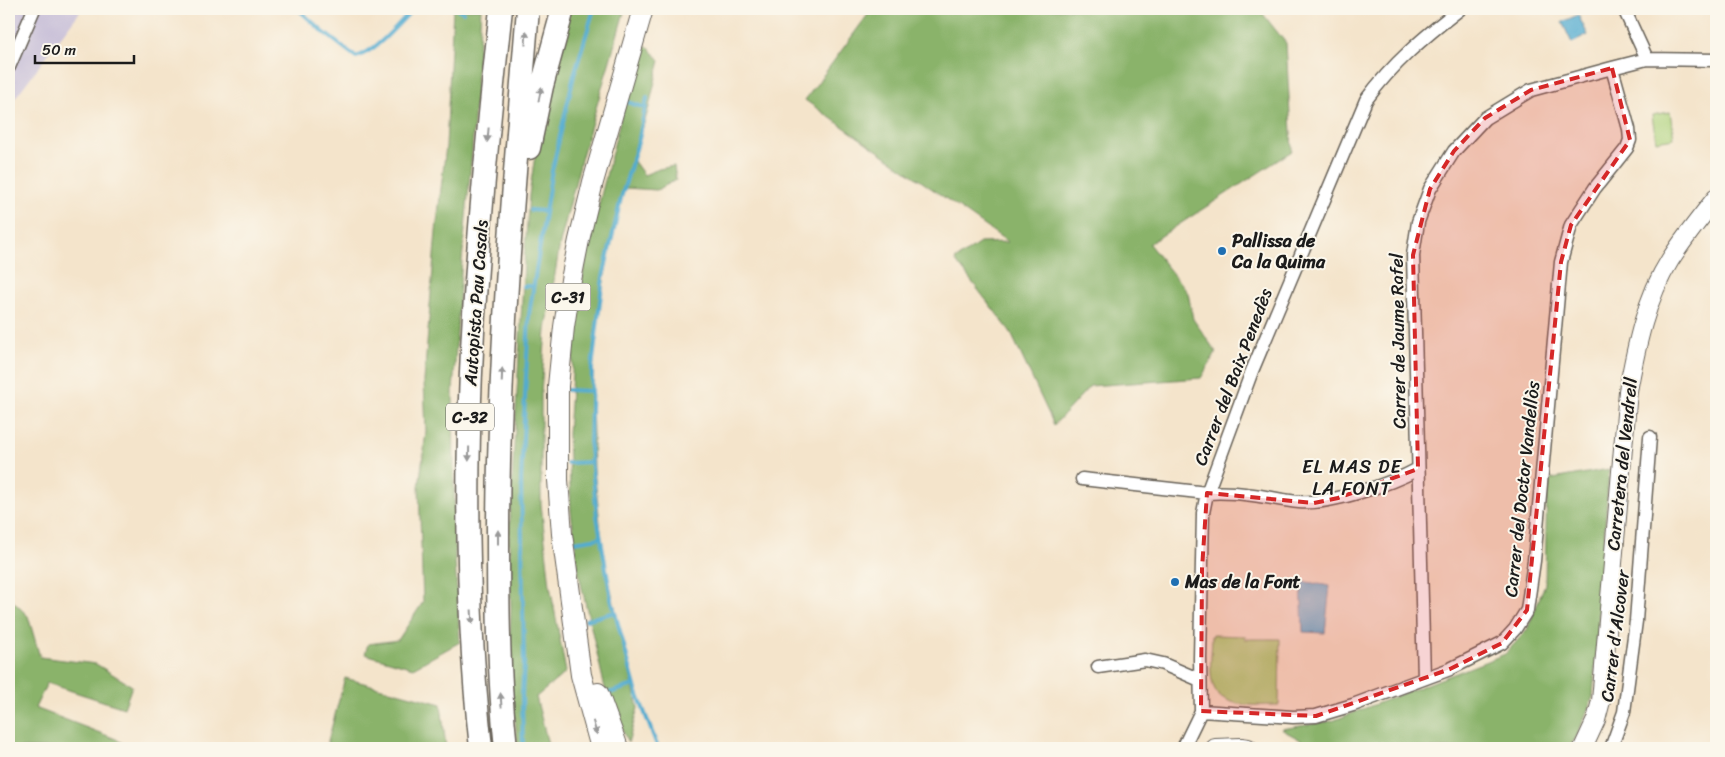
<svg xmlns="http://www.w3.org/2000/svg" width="1725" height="757" viewBox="0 0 1725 757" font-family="Sriracha,sans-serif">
<rect width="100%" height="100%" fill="#fbf7ec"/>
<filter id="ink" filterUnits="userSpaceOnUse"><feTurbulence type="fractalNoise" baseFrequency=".02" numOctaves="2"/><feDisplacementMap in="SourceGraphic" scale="10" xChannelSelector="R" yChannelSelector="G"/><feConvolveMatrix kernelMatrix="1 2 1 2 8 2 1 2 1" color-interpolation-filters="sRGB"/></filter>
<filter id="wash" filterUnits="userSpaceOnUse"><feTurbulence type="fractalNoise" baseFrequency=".0096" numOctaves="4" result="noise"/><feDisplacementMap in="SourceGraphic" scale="20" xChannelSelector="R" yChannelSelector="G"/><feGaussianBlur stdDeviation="1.12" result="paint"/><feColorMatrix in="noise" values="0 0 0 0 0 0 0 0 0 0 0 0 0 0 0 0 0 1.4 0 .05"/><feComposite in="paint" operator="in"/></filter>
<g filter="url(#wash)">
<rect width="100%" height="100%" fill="#f4e4cb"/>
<path fill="#c8bfd8" d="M 9,9 L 82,9 L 9,106 Z"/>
<path fill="#add17a" stroke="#64764b" d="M 1670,112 L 1674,138 L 1656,141 L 1652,115 Z
M 1212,635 L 1245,636 L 1245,639 L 1280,639 L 1279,705 C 1258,705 1217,710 1212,681 C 1209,667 1212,649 1212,635 Z"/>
<path fill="#8ab36a" stroke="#536843" d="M 453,9 L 481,9 L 472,152 L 461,272 L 453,392 L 455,560 L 460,642 L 413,668 L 365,654 L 368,644 L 398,640 L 423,602 L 419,487 L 426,432 L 424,381 L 436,231 L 446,146 Z
M 550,9 L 625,9 L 582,156 L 560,243 L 546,330 L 541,393 L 541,504 L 550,586 L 566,672 L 536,697 L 549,748 L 518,748 L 509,664 L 511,608 L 509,539 L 524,264 L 529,195 L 536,149 L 565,24 Z
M 872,9 L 1259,9 L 1286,43 L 1292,151 L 1149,244 L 1188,293 L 1193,319 L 1216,352 L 1201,378 L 1090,386 L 1054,425 L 1010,331 L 955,260 L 980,243 L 1008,242 L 805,100 Z
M 646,45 L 660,60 L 649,107 L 633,160 L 644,175 L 659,169 L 674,166 L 676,180 L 657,190 L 625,188 L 615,220 L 595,331 L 592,403 L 594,469 L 604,559 L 638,708 L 628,743 L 607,697 L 579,575 L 571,511 L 568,434 L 576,314 L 589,243 L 621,117 Z
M 1609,469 L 1593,697 L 1577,736 L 1569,748 L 1315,748 L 1281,729 L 1332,721 L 1505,654 L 1527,630 L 1545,584 L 1547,480 Z
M 9,597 L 28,616 L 40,657 L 96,664 L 132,686 L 124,708 L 47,683 L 35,708 L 116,739 L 130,748 L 9,748 Z
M 345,678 L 441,704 L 446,748 L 326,748 Z"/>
<path fill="#52acd0" stroke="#376476" d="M 1578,15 L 1588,35 L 1572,43 L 1562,22 Z
M 1301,581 L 1330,586 L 1325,633 L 1303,632 Z"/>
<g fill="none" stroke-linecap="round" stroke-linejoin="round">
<path stroke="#52acd0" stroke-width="4" d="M 298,9 L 322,31 L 356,57 C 377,51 398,24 413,9
M 457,9 L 463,12
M 647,98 L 639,139 L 621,198 L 603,277 L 592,368 L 590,448 L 597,516 L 611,598 L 636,690 L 658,748
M 627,102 L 646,108
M 530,210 L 544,211
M 523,286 L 533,286
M 567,390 L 592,391
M 567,463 L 592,462
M 573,542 L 600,538
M 586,620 L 615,612
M 606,694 L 634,685
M 523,748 L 522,696 L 524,662 L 521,480 L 529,315 L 551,175 L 574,75 L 594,9"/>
</g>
</g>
<g filter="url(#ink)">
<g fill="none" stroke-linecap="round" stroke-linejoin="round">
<defs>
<path id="street" d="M 1624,9 L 1647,59
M 9,67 L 34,9
M 1082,479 L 1207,493 C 1222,492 1238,493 1253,495 C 1269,497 1284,501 1299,502 C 1329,505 1391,484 1418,469
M 1098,667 L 1145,660 L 1163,664 L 1200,680
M 1424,678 L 1413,255 L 1418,222 L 1430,189 L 1454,151 L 1485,118 L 1531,90 L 1612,68 L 1647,59 L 1716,60
M 1201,711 L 1293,717 L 1316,716 L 1353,705 L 1450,669 L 1502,643 L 1515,629 L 1527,610 L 1534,561 L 1561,262 L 1571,225 L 1595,188 L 1627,148 L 1630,140 L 1629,129 L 1612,68
M 1183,748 L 1201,711 L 1200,658 L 1203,513 L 1207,493 L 1252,371 L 1366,100 C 1393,63 1424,37 1460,9
M 1611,748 L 1624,712 L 1636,621 L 1650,437"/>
<path id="secondary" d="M 1215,748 L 1241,747 L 1248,748
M 1583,748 L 1596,720 L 1601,701 L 1628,391 C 1636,347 1646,298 1670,260 C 1684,238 1700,218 1716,198"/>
<path id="primary" d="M 598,693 L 618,748
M 601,748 L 581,675 L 562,534 L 558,480 L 558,386 L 564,327 L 571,280 L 579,240 L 593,182 L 643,9"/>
<path id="highway" d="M 529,148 L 542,86 L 563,9
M 481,748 C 454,503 474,253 501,9
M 506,748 C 498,674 498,600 498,526 C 499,353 514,181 528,9"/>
</defs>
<use href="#street" stroke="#686259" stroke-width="15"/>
<use href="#secondary" stroke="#686259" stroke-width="20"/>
<use href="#primary" stroke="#686259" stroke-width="22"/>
<use href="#highway" stroke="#686259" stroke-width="25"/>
<use href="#street" stroke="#fff" stroke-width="12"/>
<use href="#secondary" stroke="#fff" stroke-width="18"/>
<use href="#primary" stroke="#fff" stroke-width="20"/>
<use href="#highway" stroke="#fff" stroke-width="22"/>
</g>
<defs><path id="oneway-solid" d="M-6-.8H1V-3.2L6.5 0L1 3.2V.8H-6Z" transform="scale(1.25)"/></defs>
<g fill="#999">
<use href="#oneway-solid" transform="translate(526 38) rotate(-85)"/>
<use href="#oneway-solid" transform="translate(540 94) rotate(-78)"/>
<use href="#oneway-solid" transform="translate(488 135) rotate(95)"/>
<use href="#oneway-solid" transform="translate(502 375) rotate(-88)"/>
<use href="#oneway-solid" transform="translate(469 454) rotate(91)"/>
<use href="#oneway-solid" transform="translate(498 537) rotate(-90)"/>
<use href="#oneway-solid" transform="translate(472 617) rotate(87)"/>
<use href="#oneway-solid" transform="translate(501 700) rotate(-94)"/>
<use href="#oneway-solid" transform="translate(595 728) rotate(73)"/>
</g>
</g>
<path fill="#d62828" fill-opacity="0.2" stroke="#d62828" stroke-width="4" stroke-dasharray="10 6" stroke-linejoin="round" d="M 1612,68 L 1630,140 L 1571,225 L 1561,262 L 1527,610 L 1502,643 L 1450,669 L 1316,716 L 1201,711 L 1202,569 L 1207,493 L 1314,503 L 1338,498 L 1418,469 L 1413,255 L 1430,189 L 1454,151 L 1485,118 L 1531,90 Z"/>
<g fill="#1f6fb2" stroke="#fbf7ec" stroke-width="2">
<circle cx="1222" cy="251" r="5"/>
<circle cx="1175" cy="582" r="5"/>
</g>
<g text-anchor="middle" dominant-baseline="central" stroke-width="4" stroke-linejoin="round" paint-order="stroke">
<g fill="#fbf7ec" stroke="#5f5e5a" stroke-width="1">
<rect x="545.5" y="283.5" width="45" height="27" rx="4"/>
<rect x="446" y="403.5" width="48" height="27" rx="4"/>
</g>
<g font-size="16" font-weight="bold" fill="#1c1c1c">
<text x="568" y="297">C-31</text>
<text x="470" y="417">C-32</text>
</g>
<g font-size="18" font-weight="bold" fill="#1c1c1c" stroke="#fbf7ec" text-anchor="start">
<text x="1232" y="241">Pallissa de<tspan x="1232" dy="21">Ca la Quima</tspan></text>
<text x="1185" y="582">Mas de la Font</text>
</g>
<g font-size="18" fill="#1c1c1c" stroke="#fbf7ec">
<text transform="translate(476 303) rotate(-86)">Autopista Pau Casals</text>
<text transform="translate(1398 341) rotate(-91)">Carrer de Jaume Rafel</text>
<text transform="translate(1233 377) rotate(-69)">Carrer del Baix Penedès</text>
<text transform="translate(1622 464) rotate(-84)">Carretera del Vendrell</text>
<text transform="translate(1522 489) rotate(-84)">Carrer del Doctor Vandellòs</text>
<text transform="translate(1615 636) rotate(-83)">Carrer d'Alcover</text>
</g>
<g font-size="19" letter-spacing="1" fill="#1c1c1c" stroke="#fbf7ec">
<text x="1352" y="466">EL MAS DE<tspan x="1352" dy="22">LA FONT</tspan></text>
</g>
</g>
<rect width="1725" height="757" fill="none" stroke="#fbf7ec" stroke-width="30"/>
<path d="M35 55v8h99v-8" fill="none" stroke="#1c1c1c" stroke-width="2.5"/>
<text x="42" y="55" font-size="15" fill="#1c1c1c" stroke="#fbf7ec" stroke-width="4" paint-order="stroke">50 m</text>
</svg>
